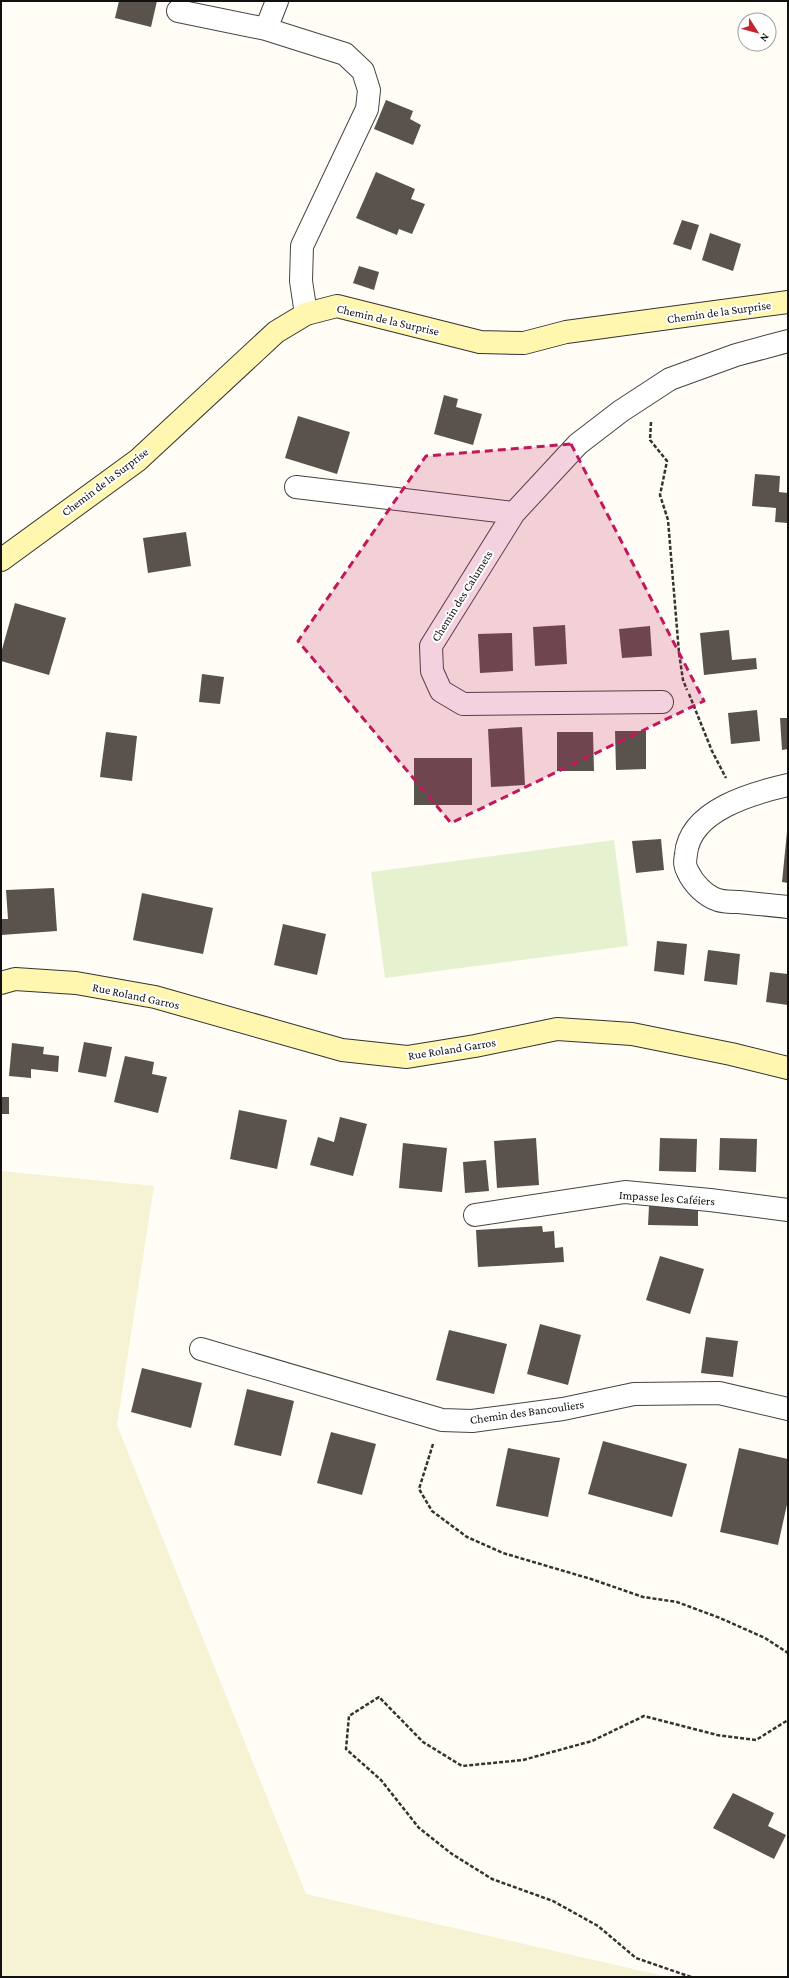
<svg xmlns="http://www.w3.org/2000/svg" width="789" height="1978" viewBox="0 0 789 1978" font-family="'Crimson Pro',serif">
<rect width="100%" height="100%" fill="#fffdf5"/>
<path fill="#f6f3d4" d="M 1,1171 L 154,1186 L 117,1425 L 306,1894 L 668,1977 L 1,1977 Z"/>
<path fill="#e6f2cf" d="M 614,840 L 628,946 L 385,978 L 371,872 Z"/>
<path fill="#5a524d" d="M 119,1 L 157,1 L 151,27 L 115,18 Z
M 386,100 L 413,111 L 410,119 L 421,125 L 413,145 L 374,129 Z
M 376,172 L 415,189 L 411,199 L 425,204 L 412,234 L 399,229 L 397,235 L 356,218 Z
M 682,220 L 699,225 L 691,250 L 673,244 Z
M 710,233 L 741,244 L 733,271 L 702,260 Z
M 359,266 L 379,272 L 374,290 L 353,283 Z
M 444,395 L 458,399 L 456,407 L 482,414 L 473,445 L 434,434 Z
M 298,416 L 350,432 L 337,474 L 285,458 Z
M 755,474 L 780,476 L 779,492 L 788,493 L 788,523 L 775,522 L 776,508 L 752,506 Z
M 186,532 L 191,566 L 148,573 L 143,538 Z
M 15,603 L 66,618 L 49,675 L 1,661 L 1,653 Z
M 565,625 L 567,664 L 535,666 L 533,627 Z
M 650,626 L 652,656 L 622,658 L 619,629 Z
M 729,630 L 732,660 L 756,658 L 757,669 L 704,675 L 700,633 Z
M 512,633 L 513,671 L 480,673 L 478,634 Z
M 202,674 L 224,677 L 220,704 L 199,702 Z
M 757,710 L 760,741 L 731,744 L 728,713 Z
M 780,718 L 788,718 L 788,749 L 782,750 Z
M 522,727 L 525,785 L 491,787 L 488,729 Z
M 615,731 L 646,731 L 646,769 L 616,770 Z
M 106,732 L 137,736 L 132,781 L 100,777 Z
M 557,732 L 593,732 L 594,771 L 557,771 Z
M 414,758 L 472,758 L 472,805 L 414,805 Z
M 787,832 L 788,832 L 788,883 L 782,882 Z
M 661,839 L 664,870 L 636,873 L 632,841 Z
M 54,888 L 57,931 L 1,935 L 1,919 L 8,919 L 6,890 Z
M 142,893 L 213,908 L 203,954 L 133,940 Z
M 283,924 L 326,934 L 317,975 L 274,965 Z
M 657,941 L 687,944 L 684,975 L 654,971 Z
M 708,950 L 740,954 L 737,985 L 704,981 Z
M 770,972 L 788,974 L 788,1005 L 766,1002 Z
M 84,1042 L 112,1047 L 106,1077 L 78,1072 Z
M 12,1043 L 44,1047 L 43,1054 L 59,1056 L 58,1072 L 31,1069 L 31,1078 L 9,1076 Z
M 125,1056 L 154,1062 L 152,1074 L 167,1077 L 158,1113 L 114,1102 Z
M 1,1097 L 9,1097 L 9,1114 L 1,1114 Z
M 239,1110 L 287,1120 L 277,1169 L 230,1159 Z
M 340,1117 L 367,1124 L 353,1176 L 310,1165 L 318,1137 L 334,1142 Z
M 536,1138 L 539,1185 L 497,1188 L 494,1141 Z
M 660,1138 L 697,1139 L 696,1172 L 659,1171 Z
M 720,1138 L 757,1139 L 756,1172 L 719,1170 Z
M 403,1143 L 447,1148 L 442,1192 L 399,1188 Z
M 486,1160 L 489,1191 L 465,1193 L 463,1162 Z
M 649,1206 L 698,1208 L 698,1226 L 648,1225 Z
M 542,1226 L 543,1232 L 554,1231 L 555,1248 L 563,1247 L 564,1262 L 478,1267 L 476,1230 Z
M 660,1256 L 704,1269 L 690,1314 L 646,1300 Z
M 540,1324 L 581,1335 L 568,1385 L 527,1374 Z
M 449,1330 L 507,1344 L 494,1394 L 436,1380 Z
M 706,1337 L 738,1341 L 733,1377 L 701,1373 Z
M 142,1368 L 202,1383 L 191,1428 L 131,1412 Z
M 247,1389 L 294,1401 L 281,1456 L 234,1445 Z
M 331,1432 L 376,1444 L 362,1495 L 317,1483 Z
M 603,1441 L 687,1464 L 672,1517 L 588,1494 Z
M 508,1448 L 560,1458 L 548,1517 L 496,1506 Z
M 739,1448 L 788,1459 L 788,1500 L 778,1545 L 720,1532 Z
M 733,1793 L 774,1813 L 768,1826 L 786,1835 L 774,1859 L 713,1828 Z"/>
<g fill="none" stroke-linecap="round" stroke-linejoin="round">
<defs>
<path id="minor" d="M 178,11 L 266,29 L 345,54 L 363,71 L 369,90 L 367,109 L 302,246 L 301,281 L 306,314
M 266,29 L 277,1
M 296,487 L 514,513
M 662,702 L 463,704 L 441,691 L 432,671 L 431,646 L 514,513 L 578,444 L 621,411 L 670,379 L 736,355 L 788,341
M 788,785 C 753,793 690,810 686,854 C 685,861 684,865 688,872 C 693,883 705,896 718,900 C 724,902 733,902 739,902 C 756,904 772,905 788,907
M 475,1215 L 625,1192 L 710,1200 L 788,1210
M 201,1349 L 442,1420 L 472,1421 L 563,1409 L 634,1394 L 719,1393 L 788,1409"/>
<path id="secondary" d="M 1,560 L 138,460 L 276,332 L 306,314 L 337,306 L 480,342 L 524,343 L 566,332 L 788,302
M 1,983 L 15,979 L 76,983 L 155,997 L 342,1050 L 407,1057 L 475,1046 L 557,1029 L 632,1034 L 731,1054 L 788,1068"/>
</defs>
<use href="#minor" stroke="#444" stroke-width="24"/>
<use href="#secondary" stroke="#333" stroke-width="24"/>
<path stroke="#333" stroke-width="2.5" stroke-dasharray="4 2" stroke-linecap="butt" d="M 651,422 L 650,440 L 667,461 L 660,495 L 668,520 L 679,653 L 683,680 L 687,690
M 689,694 L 712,751 L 726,778
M 433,1444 L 419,1489 L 432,1511 L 467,1537 L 503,1553 L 591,1579 L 643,1597 L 677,1602 L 720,1618 L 765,1638 L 788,1653
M 691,1977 L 636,1958 L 598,1926 L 553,1901 L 492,1879 L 452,1854 L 419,1828 L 381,1780 L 346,1749 L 349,1716 L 379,1697 L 423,1742 L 462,1766 L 523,1760 L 592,1741 L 644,1716 L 717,1735 L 756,1740 L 788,1720"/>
<use href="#minor" stroke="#fff" stroke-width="22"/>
<use href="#secondary" stroke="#fff6b0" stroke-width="22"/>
</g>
<path fill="#c2185b" fill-opacity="0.2" stroke="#c2185b" stroke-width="3" stroke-dasharray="8 5" stroke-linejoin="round" d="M 571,444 L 704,701 L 451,823 L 298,641 L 426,456 Z"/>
<g text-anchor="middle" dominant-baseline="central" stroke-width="4" stroke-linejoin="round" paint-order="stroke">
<g font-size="12" fill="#111" stroke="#fff">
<text transform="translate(719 312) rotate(-8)">Chemin de la Surprise</text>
<text transform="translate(388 320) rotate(13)">Chemin de la Surprise</text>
<text transform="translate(105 482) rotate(-37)">Chemin de la Surprise</text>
<text transform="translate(462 596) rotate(-58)">Chemin des Calumets</text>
<text transform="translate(136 996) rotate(12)">Rue Roland Garros</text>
<text transform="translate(452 1049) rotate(-9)">Rue Roland Garros</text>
<text transform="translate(667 1198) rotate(4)">Impasse les Caféiers</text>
<text transform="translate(527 1412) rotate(-8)">Chemin des Bancouliers</text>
</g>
</g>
<rect width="789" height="1978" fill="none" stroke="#111111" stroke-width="4"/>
<g transform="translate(757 32) rotate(126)"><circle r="19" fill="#ffffff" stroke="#a0a0a0"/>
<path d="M0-3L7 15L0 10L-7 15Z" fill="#c4262e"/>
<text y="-6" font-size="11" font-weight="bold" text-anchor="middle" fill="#111111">N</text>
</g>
</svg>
